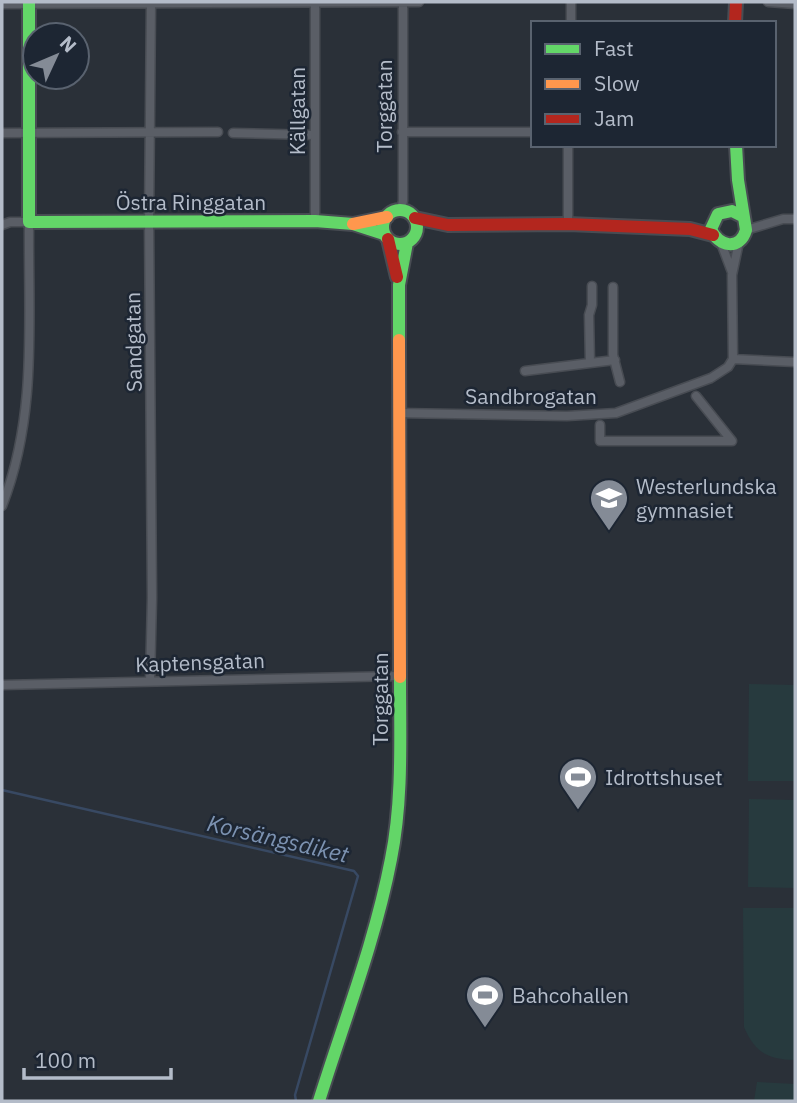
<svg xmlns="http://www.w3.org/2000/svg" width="797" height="1103" viewBox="0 0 797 1103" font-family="'IBM Plex Sans',sans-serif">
<rect width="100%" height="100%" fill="#2a3038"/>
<path fill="#273a3e" d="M 749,684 L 795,685 L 795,781 L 748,781 Z
M 749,799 L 795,800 L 795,888 L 748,887 Z
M 743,908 L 795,908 L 795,1060 C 768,1059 755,1053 744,1027 Z
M 757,1082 L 795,1084 L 795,1101 L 754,1101 Z"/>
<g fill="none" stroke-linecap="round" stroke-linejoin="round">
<path stroke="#384963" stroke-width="2.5" d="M 2,790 L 354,871 L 358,876 L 295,1095 L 296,1101"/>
<defs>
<path id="street" d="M 315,2 L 315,221
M 768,2 L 795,4
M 2,4 L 419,2
M 571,23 L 571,2
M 402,132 L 533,132
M 2,133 L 218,132
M 233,133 L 314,135
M 568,145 L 568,224
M 401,209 L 403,201 L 403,2
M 2,225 L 10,222 L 29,222 C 28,319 38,414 2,506
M 746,230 L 783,219 L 795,219
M 721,243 L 732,272
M 592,286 L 592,305 L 589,315 L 590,363 L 615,360
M 613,287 L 613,355 L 620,382
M 733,359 L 795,362
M 525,371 L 590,363
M 399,413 L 567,416 L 616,413 L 711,378 L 728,367 L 733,359 L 732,275 L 739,242
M 600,425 L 600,441 L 732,441 L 696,396
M 150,681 L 152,598 L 149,221 L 151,2
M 2,685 L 399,676"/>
<path id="fast" d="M 29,2 L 29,222 L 315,221 L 353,224 L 384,234
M 736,145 L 738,180 L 746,230 C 740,251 718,247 711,229 L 718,214 L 732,211 L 742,216
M383 227a17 17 0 1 1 34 0a17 17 0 1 1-34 0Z
M 399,340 L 399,285 L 407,243
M 319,1101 C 344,1021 375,942 391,859 C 403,800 400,737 400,677"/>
<path id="slow" d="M 353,224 L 387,217
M 399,340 L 400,677"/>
<path id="jam" d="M 735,23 L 736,2
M 415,218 L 448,225 L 568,224 L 690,229 L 713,235
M 388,239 L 397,277"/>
</defs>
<use href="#street" stroke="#484c53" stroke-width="11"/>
<use href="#fast" stroke="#484c53" stroke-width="16"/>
<use href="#slow" stroke="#484c53" stroke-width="16"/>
<use href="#jam" stroke="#484c53" stroke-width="16"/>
<use href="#street" stroke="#5a5e66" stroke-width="8"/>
<use href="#fast" stroke="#63d668" stroke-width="12"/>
<use href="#slow" stroke="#ff974d" stroke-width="12"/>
<use href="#jam" stroke="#b3261e" stroke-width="12"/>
</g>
<defs>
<symbol id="school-pin" viewBox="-11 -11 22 30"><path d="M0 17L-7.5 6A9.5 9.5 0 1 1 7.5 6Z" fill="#848b96" stroke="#1d2633"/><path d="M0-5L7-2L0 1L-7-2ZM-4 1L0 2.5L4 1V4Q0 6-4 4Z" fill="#fff"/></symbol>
<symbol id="stadium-pin" viewBox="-11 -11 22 30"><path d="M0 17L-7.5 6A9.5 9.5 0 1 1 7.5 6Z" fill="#848b96" stroke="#1d2633"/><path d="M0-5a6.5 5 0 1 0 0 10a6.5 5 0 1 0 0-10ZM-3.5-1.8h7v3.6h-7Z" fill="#fff"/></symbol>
</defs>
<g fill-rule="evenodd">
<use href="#school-pin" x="587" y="476" width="44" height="60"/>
<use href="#stadium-pin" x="556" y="755" width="44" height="60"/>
<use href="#stadium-pin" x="463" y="973" width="44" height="60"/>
</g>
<g text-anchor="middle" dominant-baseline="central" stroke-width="5" stroke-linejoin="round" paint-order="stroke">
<g font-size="21" fill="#b4bcc9" stroke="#1d2633">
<text transform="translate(384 106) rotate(-90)">Torggatan</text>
<text transform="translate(297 111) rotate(-90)">Källgatan</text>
<text x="191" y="202">Östra Ringgatan</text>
<text transform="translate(133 342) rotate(-91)">Sandgatan</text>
<text x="531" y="396">Sandbrogatan</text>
<text transform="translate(200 662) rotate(-2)">Kaptensgatan</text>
<text transform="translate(380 699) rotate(-90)">Torggatan</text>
</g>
<g font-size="21" fill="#b4bcc9" stroke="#1d2633" text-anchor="start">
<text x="636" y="486">Westerlundska<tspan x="636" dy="24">gymnasiet</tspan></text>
<text x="605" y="777">Idrottshuset</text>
<text x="512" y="995">Bahcohallen</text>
</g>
<g font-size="23" font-style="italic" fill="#7c92b1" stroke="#1d2633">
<text transform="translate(278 838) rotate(13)">Korsängsdiket</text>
</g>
</g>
<rect width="797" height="1103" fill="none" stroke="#b4bcc9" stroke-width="7"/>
<rect x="531" y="21" width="245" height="126" fill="#1d2633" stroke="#59626f" stroke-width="2"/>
<rect x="545" y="44" width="35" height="10" fill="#63d668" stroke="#59626f" stroke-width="2"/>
<text x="594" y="56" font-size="21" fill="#b4bcc9">Fast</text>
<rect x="545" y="79" width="35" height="10" fill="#ff974d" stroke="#59626f" stroke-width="2"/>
<text x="594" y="91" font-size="21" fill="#b4bcc9">Slow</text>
<rect x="545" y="114" width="35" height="10" fill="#b3261e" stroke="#59626f" stroke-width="2"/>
<text x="594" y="126" font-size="21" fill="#b4bcc9">Jam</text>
<g transform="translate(56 56) rotate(46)"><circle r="33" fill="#1d2633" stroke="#59626f" stroke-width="2"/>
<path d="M0-5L12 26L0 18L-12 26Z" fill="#848b96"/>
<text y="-10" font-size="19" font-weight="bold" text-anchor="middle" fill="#b4bcc9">N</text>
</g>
<path d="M24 1068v10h147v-10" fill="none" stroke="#b4bcc9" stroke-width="3.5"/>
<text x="35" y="1068" font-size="21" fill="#b4bcc9" stroke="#1d2633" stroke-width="5" paint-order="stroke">100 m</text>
</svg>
